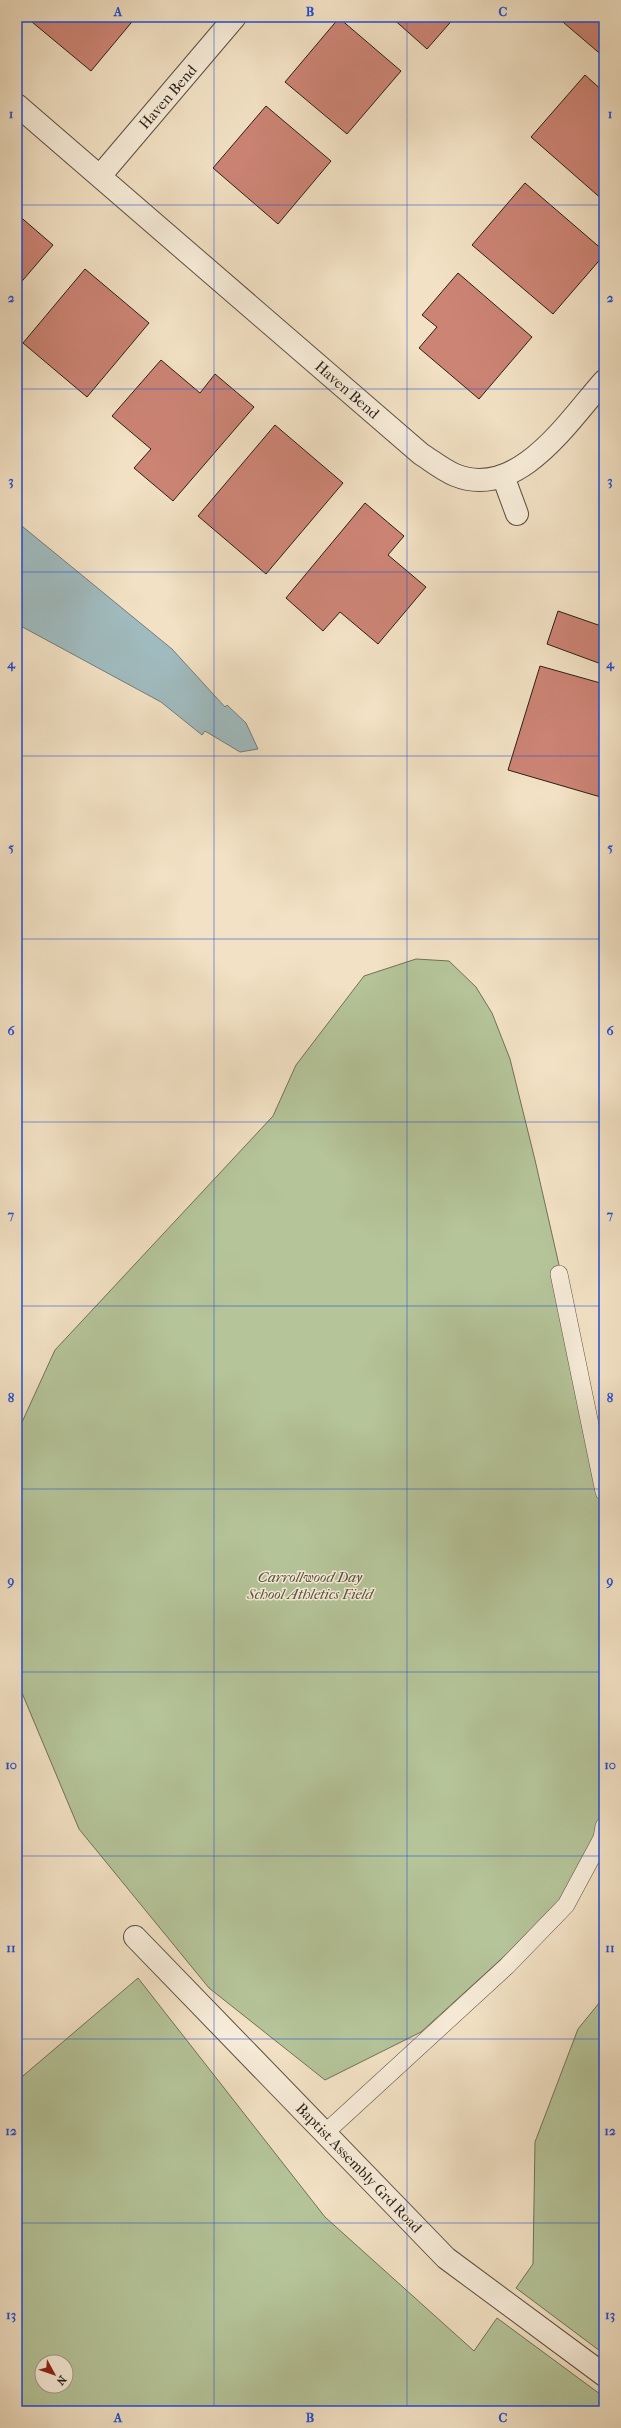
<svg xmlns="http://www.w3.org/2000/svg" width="621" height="2428" viewBox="0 0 621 2428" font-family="'IM FELL French Canon',serif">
<rect width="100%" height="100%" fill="#f2e1c4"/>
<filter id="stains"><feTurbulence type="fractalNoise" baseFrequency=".005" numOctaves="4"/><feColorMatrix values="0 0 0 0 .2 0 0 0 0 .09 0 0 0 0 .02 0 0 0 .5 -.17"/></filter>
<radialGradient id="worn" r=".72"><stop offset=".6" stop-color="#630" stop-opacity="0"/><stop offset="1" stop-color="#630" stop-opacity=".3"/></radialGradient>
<path fill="#b5c499" stroke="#707258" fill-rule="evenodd" d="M 416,959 L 449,961 L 476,987 L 492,1013 L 510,1059 L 535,1160 L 570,1313 L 604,1490 L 604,1823 L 586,1869 L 532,1931 L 421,2032 L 325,2080 L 209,1988 L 79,1829 L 17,1681 L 17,1433 L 55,1350 L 273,1116 L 296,1065 L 364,976 Z
M 138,1978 L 325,2217 L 474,2351 L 497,2318 L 604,2397 L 604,2411 L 17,2411 L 17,2081 ZM 42,2362 L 66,2362 L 66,2386 L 42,2386 Z
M 604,1997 L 604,2354 L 516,2288 L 533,2264 L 535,2142 L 578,2029 Z"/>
<path fill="#a0bbbf" stroke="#717d7b" d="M 17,522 L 172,649 L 225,707 L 227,705 L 246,723 L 258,749 L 240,752 L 205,731 L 202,735 L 161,702 L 17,624 Z"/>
<path fill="#cc8475" stroke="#2a1f16" d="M 26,17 L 136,17 L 91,71 Z
M 391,17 L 455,17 L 427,49 Z
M 557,17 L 604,17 L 604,57 Z
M 339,18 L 401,71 L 347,134 L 285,82 Z
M 585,75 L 604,92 L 604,201 L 531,137 Z
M 266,106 L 331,161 L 278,224 L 213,168 Z
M 525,183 L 604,251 L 604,255 L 553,314 L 472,245 Z
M 17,214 L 53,245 L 17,287 Z
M 85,269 L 149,323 L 87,397 L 23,343 Z
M 458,273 L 532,337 L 479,399 L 419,348 L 437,327 L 422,315 Z
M 161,360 L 200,393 L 215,374 L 254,407 L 173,501 L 134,468 L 151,449 L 112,416 Z
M 275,425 L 343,483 L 266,574 L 198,516 Z
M 365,503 L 404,536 L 388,555 L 426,587 L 378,644 L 340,612 L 323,631 L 286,598 Z
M 558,611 L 604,627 L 604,665 L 547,644 Z
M 540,666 L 604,684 L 604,798 L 508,770 Z"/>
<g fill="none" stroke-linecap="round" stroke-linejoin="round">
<defs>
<path id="lane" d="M 559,1274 L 604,1492
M 325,2133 L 507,1966 L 566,1905 L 602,1838 L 604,1826"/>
<path id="street" d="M 17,105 L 421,454 C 432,461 443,470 455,475 C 518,501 569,420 604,381
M 100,176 L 235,17
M 503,476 L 517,514
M 135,1937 L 446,2258 L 604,2375"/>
</defs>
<use href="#lane" stroke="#5c5042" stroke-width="18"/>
<use href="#street" stroke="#5c5042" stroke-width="24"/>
<use href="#lane" stroke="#f7ecd9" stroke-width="17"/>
<use href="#street" stroke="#f7ecd9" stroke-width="22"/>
</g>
<path fill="none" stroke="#1d4ed8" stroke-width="1" stroke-opacity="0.55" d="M 214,17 L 214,2411M 407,17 L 407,2411M 17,205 L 604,205M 17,389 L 604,389M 17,572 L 604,572M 17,756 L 604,756M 17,939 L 604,939M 17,1122 L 604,1122M 17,1306 L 604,1306M 17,1489 L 604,1489M 17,1672 L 604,1672M 17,1856 L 604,1856M 17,2039 L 604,2039M 17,2223 L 604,2223"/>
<g text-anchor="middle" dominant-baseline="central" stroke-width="3" stroke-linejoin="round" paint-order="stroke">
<g font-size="15" fill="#2a1f16" stroke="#f7ecd9">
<text transform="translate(168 97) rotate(-49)">Haven Bend</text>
<text transform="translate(347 390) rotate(41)">Haven Bend</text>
<text transform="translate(359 2168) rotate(46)">Baptist Assembly Grd Road</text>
</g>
<g font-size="15" font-style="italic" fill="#54513d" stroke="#f7ecd9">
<text x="310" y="1577">Carrollwood Day<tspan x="310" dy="17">School Athletics Field</tspan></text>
</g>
</g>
<rect width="621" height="2428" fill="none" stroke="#f2e1c4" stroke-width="44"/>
<g transform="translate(54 2374) rotate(130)"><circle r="19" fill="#f7ecd9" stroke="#a59a8b"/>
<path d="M0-3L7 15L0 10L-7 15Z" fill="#8f2418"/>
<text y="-6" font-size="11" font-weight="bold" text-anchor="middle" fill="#2a1f16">N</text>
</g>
<rect x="22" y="22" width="577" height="2384" fill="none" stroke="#1d4ed8" stroke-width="1.5"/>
<g font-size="13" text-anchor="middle" font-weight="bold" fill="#1d4ed8">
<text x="118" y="16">A</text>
<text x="310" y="16">B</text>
<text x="503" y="16">C</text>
<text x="11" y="118">1</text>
<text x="610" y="118">1</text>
<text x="11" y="302">2</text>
<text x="610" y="302">2</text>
<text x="11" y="485">3</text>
<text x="610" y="485">3</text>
<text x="11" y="668">4</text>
<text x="610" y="668">4</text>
<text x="11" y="852">5</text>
<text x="610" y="852">5</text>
<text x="11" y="1035">6</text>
<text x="610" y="1035">6</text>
<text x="11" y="1219">7</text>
<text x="610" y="1219">7</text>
<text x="11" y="1402">8</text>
<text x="610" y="1402">8</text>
<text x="11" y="1585">9</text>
<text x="610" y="1585">9</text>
<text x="11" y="1769">10</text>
<text x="610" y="1769">10</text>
<text x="11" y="1952">11</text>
<text x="610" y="1952">11</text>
<text x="11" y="2135">12</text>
<text x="610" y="2135">12</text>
<text x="11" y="2319">13</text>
<text x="610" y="2319">13</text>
<text x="118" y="2422">A</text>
<text x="310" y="2422">B</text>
<text x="503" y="2422">C</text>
</g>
<rect width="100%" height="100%" filter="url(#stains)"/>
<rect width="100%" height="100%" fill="url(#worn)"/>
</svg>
